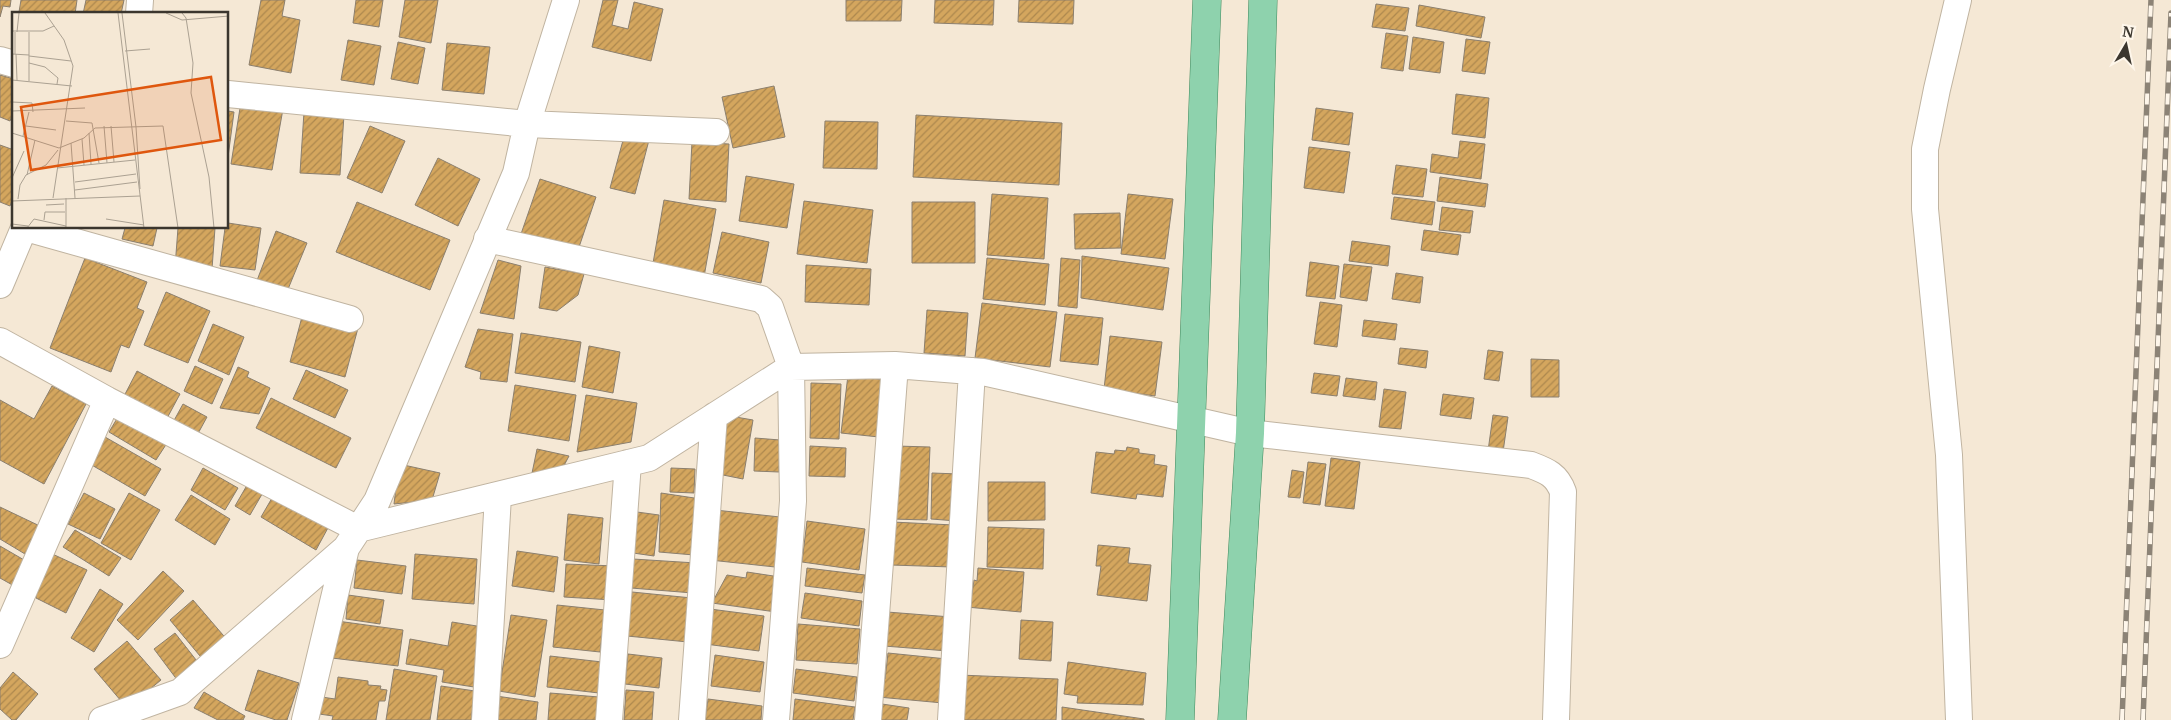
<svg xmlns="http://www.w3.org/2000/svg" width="2171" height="720" viewBox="0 0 2171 720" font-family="Merriweather,serif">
<defs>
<pattern id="building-hatch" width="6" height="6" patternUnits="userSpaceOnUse" patternTransform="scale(1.25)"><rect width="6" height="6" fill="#d4a65e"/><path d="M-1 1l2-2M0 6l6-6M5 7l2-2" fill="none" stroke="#ad884e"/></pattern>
</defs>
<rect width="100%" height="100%" fill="#f5e8d5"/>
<path fill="url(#building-hatch)" stroke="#8b7f6e" d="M 0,0 L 11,0 L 10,7 L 3,6 L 0,17 Z
M 21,0 L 77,0 L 75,14 L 19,12 Z
M 86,0 L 124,0 L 121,14 L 83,14 Z
M 261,0 L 285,0 L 282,16 L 300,20 L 291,73 L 249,65 Z
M 356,0 L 383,0 L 379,27 L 353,23 Z
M 405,0 L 438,0 L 431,43 L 399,37 Z
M 603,0 L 618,0 L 612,25 L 628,29 L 634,2 L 663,9 L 651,61 L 592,47 Z
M 846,0 L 902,0 L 901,21 L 846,21 Z
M 935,0 L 994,0 L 993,25 L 934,23 Z
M 1019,0 L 1074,0 L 1073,24 L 1018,22 Z
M 1376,4 L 1409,8 L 1405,31 L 1372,27 Z
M 1419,5 L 1485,17 L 1481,38 L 1416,26 Z
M 1386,33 L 1408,36 L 1403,71 L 1381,68 Z
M 1413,37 L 1444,42 L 1440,73 L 1409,69 Z
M 1466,39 L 1490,42 L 1485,74 L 1462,71 Z
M 348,40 L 381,46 L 374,85 L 341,80 Z
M 398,42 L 425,48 L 418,84 L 391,79 Z
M 447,43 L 490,47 L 484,94 L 442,90 Z
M 0,75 L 14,79 L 14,110 L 10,121 L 0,117 Z
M 774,86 L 785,137 L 733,148 L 722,97 Z
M 1456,94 L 1489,98 L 1485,138 L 1452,134 Z
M 241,102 L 283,109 L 272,170 L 231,164 Z
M 1316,108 L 1353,113 L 1349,145 L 1312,140 Z
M 228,111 L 234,112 L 228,157 Z
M 304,112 L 344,115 L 340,175 L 300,173 Z
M 916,115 L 1062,123 L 1059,185 L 913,177 Z
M 825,121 L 878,122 L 877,169 L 823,168 Z
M 370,126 L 405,141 L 382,193 L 347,178 Z
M 625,133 L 649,140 L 635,194 L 610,188 Z
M 1460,141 L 1485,144 L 1481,179 L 1430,172 L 1432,154 L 1458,158 Z
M 692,142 L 729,144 L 726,202 L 689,199 Z
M 0,145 L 14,150 L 14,195 L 10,206 L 0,202 Z
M 1309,147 L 1350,152 L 1344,193 L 1304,188 Z
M 438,158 L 480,179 L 458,226 L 415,205 Z
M 1396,165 L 1427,169 L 1423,197 L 1392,194 Z
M 746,176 L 794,184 L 787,228 L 739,221 Z
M 1440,177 L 1488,184 L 1485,207 L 1437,201 Z
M 540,179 L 596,197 L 577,253 L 521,234 Z
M 992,194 L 1048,198 L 1044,259 L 987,255 Z
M 1128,194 L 1173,199 L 1165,259 L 1121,254 Z
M 1394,197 L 1435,202 L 1432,225 L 1391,219 Z
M 664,200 L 716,209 L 704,277 L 652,269 Z
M 804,201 L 873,210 L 867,263 L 797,254 Z
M 357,202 L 450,240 L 430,290 L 336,252 Z
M 912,202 L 975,202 L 975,263 L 912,263 Z
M 1442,207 L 1473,211 L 1470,233 L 1439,230 Z
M 1120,213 L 1121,248 L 1075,249 L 1074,214 Z
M 228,223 L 261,228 L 255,270 L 220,266 L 225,228 L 228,228 Z
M 125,228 L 157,228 L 153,246 L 122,239 Z
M 178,228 L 215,228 L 212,269 L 175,267 Z
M 1424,230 L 1461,235 L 1458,255 L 1421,250 Z
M 276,231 L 307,243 L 286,294 L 256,283 Z
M 722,232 L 769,242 L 761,283 L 713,273 Z
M 1352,241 L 1390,246 L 1388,266 L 1349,261 Z
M 1082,256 L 1169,268 L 1163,310 L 1081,298 Z
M 85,258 L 147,282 L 137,308 L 144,311 L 129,348 L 121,345 L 111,372 L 50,348 Z
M 987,258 L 1049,264 L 1045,305 L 983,299 Z
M 1061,258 L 1080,260 L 1077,308 L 1058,306 Z
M 498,260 L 521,266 L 514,319 L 480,313 Z
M 1310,262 L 1339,266 L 1335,299 L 1306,296 Z
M 1344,264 L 1372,267 L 1367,301 L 1340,297 Z
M 806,265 L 871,269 L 869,305 L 805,302 Z
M 545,267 L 584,274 L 578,295 L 557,311 L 539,308 Z
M 1396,273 L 1423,277 L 1420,303 L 1392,299 Z
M 166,292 L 210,311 L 188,363 L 144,345 Z
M 1320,302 L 1342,305 L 1337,347 L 1314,344 Z
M 982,303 L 1057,312 L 1050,367 L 975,358 Z
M 927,310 L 968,313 L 965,356 L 924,353 Z
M 303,313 L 358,328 L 345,377 L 290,362 Z
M 1065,314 L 1103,318 L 1098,365 L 1060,361 Z
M 1364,320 L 1397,324 L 1395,340 L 1362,336 Z
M 213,324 L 244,337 L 229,375 L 198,361 Z
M 478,329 L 513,334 L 507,382 L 480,379 L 481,372 L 465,367 Z
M 521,333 L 581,342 L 575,382 L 515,373 Z
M 1110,336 L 1162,342 L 1155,396 L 1104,389 Z
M 589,346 L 620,352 L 613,393 L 582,387 Z
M 1400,348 L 1428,351 L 1426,368 L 1398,364 Z
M 1488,350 L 1503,352 L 1499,381 L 1484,379 Z
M 1531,359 L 1559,360 L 1559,397 L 1531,397 Z
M 195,366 L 223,379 L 212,404 L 184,391 Z
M 238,367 L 249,372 L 247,377 L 270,388 L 259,414 L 220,408 Z
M 306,370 L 348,390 L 335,418 L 293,399 Z
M 137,371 L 180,394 L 165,422 L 122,400 Z
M 1314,373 L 1340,376 L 1337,396 L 1311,393 Z
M 848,375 L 885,380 L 879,437 L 841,433 Z
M 1346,378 L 1377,382 L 1375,400 L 1343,396 Z
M 811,383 L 841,384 L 839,439 L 810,438 Z
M 515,385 L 576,395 L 569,441 L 508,431 Z
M 52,386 L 86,404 L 44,484 L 0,460 L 0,400 L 34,419 Z
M 1384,389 L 1406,392 L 1401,429 L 1379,427 Z
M 1443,394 L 1474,398 L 1471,419 L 1440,415 Z
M 586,395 L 637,403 L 631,442 L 577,452 Z
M 271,398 L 351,438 L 336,468 L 256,428 Z
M 183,404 L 207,417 L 195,439 L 171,426 Z
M 121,412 L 169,440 L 156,460 L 109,432 Z
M 724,415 L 753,420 L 743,479 L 713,473 Z
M 1493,415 L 1508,417 L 1503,452 L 1488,451 Z
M 105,437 L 161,469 L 145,496 L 90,464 Z
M 755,438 L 780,440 L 779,472 L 754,471 Z
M 810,446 L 846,448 L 845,477 L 809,476 Z
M 896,446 L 930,447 L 927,520 L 892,519 Z
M 1127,447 L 1139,449 L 1139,453 L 1155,455 L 1154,464 L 1167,466 L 1163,497 L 1137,494 L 1136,499 L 1091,493 L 1096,452 L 1114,454 L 1115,450 L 1126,451 Z
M 537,449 L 569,456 L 558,477 L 531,478 Z
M 1331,458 L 1360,462 L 1354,509 L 1325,506 Z
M 1308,462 L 1326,464 L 1320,505 L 1303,503 Z
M 399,464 L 440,473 L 432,500 L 394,504 Z
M 203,468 L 238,488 L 225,510 L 191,490 Z
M 671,468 L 695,469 L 694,493 L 670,492 Z
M 1292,470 L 1304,472 L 1300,498 L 1288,497 Z
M 932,473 L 959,474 L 957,521 L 931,519 Z
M 250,480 L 265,489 L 250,515 L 235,506 Z
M 988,482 L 1045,482 L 1045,520 L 988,521 Z
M 84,493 L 115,509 L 100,539 L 68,524 Z
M 129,493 L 160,510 L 131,560 L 101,543 Z
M 661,493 L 701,499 L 694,555 L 659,552 Z
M 191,495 L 230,519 L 215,545 L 175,520 Z
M 272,498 L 292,510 L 295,505 L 329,526 L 316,550 L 261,517 Z
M 0,507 L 44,528 L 30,557 L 0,539 Z
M 715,510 L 780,517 L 775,567 L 710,560 Z
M 637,512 L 659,515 L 654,556 L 633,553 Z
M 568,514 L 603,518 L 599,564 L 564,560 Z
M 807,521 L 865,529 L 859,570 L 802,562 Z
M 892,522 L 954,525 L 952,567 L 891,565 Z
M 988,527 L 1044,529 L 1043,569 L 987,567 Z
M 75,530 L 121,558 L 109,576 L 63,547 Z
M 1098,545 L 1130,548 L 1128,563 L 1151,565 L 1147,601 L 1097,595 L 1101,566 L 1096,566 Z
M 0,546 L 31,564 L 16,587 L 0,578 Z
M 517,551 L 558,557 L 554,592 L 512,586 Z
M 48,552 L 87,570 L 66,613 L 36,598 L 38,568 Z
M 415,554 L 477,559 L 474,604 L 412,599 Z
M 633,559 L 696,563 L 693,593 L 631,588 Z
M 357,560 L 406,566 L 402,594 L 354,588 Z
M 566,564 L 615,566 L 613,600 L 564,597 Z
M 807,568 L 865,575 L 862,593 L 805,586 Z
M 978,568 L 1024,572 L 1021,612 L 966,607 L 967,594 L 972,594 L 974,580 L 977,581 Z
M 163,571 L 184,591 L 138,640 L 117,620 Z
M 747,572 L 780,577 L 776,612 L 712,603 L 727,575 L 746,578 Z
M 100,589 L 123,604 L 94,652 L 71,638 Z
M 632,592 L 692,598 L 688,642 L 627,636 Z
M 805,593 L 862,601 L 859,626 L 801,618 Z
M 348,595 L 384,600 L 380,624 L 346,619 Z
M 193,600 L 229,642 L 205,662 L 170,620 Z
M 557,605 L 605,610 L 600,652 L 553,647 Z
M 710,609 L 764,616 L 759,651 L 705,644 Z
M 887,612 L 951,617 L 948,651 L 884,646 Z
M 511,615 L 547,620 L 535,697 L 499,691 Z
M 1021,620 L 1053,622 L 1051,661 L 1019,659 Z
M 337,621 L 403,630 L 398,666 L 332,658 Z
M 452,622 L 483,627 L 474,687 L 442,682 L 444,670 L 406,664 L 410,639 L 448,646 Z
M 798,624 L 860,629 L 857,664 L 796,660 Z
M 175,633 L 200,665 L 178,681 L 154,649 Z
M 127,641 L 161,680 L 127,708 L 94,669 Z
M 888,653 L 947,659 L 943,703 L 878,697 L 880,678 L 885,679 Z
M 628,654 L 662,658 L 659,688 L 625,684 Z
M 715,655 L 764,662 L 760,692 L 711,686 Z
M 550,656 L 602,662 L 599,693 L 547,687 Z
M 1068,662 L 1146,673 L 1143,705 L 1077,703 L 1078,696 L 1064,694 Z
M 394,669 L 437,676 L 430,720 L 386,720 Z
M 796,669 L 857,677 L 854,701 L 793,693 Z
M 258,670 L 299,683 L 287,720 L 276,720 L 245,710 Z
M 13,672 L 38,694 L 16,720 L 12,720 L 0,709 L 0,688 Z
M 959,675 L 1058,679 L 1056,720 L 957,720 Z
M 338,677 L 368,681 L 368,685 L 381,686 L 380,689 L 387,690 L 385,701 L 379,701 L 376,720 L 332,720 L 333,716 L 312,713 L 315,696 L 335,699 Z
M 441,686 L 475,691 L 471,720 L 437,720 Z
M 626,690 L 654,692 L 652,720 L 624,720 Z
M 204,692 L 245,716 L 243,720 L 218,720 L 194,708 Z
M 550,693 L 599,697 L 598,720 L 548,720 Z
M 496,696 L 538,702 L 536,720 L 493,720 Z
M 708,699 L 762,706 L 761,720 L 705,720 Z
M 795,699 L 855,707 L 853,720 L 793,720 Z
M 882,704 L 909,708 L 907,720 L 879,720 Z
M 1062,707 L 1144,719 L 1144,720 L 1062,720 Z"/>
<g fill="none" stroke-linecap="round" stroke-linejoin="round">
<defs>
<path id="street" d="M 1958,0 L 1937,89 L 1925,149 L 1925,209 L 1949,455 L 1959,720
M 139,14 L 140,0
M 0,60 L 14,64
M 228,94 L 527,124 L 716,132
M 26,228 L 350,319
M 487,239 L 761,299 L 770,307 L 791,367 L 793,501 L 776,720
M 0,285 L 24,228
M 0,341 L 107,400 L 358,529 L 649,458 L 791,367 L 895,365 L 983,372 L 1250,433 L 1531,465 C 1547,471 1557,475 1563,492 L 1556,720
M 0,645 L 107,400
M 102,720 L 180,692 L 346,548
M 305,720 L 346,548 L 377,501 L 516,173 L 527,124 L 566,0
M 485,720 L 498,496
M 609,720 L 628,463
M 692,720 L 714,416
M 868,720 L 895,365
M 951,720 L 972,371"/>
<path id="primary" d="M 1180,720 L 1207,0
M 1232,720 L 1250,433 L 1263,0"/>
</defs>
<use href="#street" stroke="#c0b4a1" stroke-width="28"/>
<use href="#primary" stroke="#40885d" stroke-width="29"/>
<use href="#street" stroke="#fff" stroke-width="26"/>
<use href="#primary" stroke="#8ed2ad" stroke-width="28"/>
<defs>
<path id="rail" d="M 2122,720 L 2151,0
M 2143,720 L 2171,13"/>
</defs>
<use href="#rail" stroke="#8c8376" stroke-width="5.5"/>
<use href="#rail" stroke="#fef6ea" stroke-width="4" stroke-dasharray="11" stroke-linecap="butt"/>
</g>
<g transform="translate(12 12)">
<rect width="216" height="216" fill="#f5e8d5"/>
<path fill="none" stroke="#aba192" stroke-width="1" d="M 33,1 L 52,28 L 61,54 L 41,186M 106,1 L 132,216M 110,1 L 124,115 L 128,177M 154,1 L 170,8 L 217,4M 170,1 L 174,6 L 181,51 L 179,81 L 197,165 L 202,216M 0,19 L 31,19 L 42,14M 3,20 L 3,42M 5,20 L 7,1M 17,20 L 17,69M 113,39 L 138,37M 0,42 L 17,43M 4,42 L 5,68M 17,44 L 59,49M 17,51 L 33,55 L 46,66 L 45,72M 0,68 L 60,74M 0,90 L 20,91 L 21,100M 0,99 L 73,96M 54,109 L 80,111 L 87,151M 14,114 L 44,118M 92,114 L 95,151M 99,114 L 102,150M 0,121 L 47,136 L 72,126 L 83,116 L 151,114 L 166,216M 77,121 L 79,152M 11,124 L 17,100M 70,127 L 72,153M 59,131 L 63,186M 45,156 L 123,148M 15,163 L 23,128M 0,166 L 12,139M 63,170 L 124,162M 63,178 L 125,170M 6,187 L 8,173 L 14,163 L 34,153 L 46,138M 0,189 L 128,184M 34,193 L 52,192M 94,207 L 132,213M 32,208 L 33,200 L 53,200M 0,212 L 16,214M 54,215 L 54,186M 15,216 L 22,207 L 54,214"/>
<path fill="#df570e" fill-opacity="0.15" stroke="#df570e" stroke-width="2.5" d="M 199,65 L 209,128 L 19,158 L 9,95 Z"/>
<rect width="216" height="216" fill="none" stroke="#3b362e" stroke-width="2.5"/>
</g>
<g transform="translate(2126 45) rotate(9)" stroke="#fef6ea" stroke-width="4" paint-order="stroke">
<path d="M0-4L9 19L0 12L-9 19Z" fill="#3b362e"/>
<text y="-8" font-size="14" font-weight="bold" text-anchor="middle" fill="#3b362e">N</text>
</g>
</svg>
